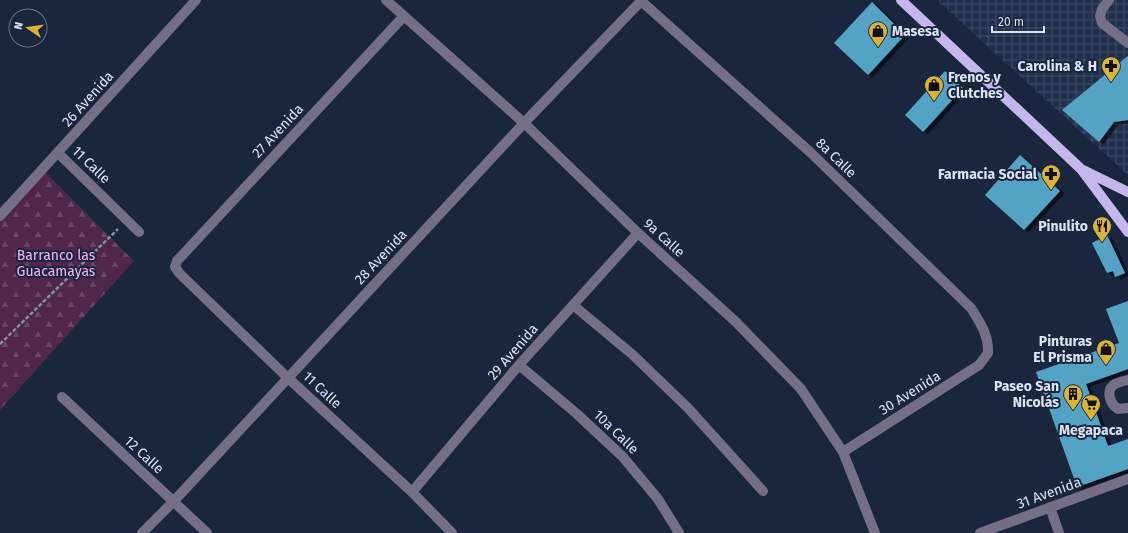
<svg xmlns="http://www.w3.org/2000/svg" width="1128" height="533" viewBox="0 0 1128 533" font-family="'Fira Sans',sans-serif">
<defs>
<pattern id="industrial-grid" width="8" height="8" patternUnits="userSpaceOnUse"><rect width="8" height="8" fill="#21304d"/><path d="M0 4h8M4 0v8" fill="none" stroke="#414e67"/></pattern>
<pattern id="forest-firs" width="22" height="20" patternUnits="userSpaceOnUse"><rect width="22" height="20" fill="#50264c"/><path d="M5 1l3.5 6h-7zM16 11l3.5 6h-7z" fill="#694566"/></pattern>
<filter id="shadow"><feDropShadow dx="4.5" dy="2.5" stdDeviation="0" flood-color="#0009"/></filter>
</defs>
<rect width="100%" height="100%" fill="#1a263e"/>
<path fill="url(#industrial-grid)" d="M 937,0 L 1128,0 L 1128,175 Z"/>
<path fill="url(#forest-firs)" d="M 42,169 L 134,261 L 0,410 L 0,207 Z"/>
<path fill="#54a3c4" filter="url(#shadow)" d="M 872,2 L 905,35 L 868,75 L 834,43 Z
M 1128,56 L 1128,120 L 1114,122 L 1099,142 L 1062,110 Z
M 945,71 L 963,88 L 923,132 L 905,115 Z
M 1020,155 L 1060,191 L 1024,230 L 985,195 Z
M 1107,235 L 1125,273 L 1115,277 L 1113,271 L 1107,273 L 1092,243 Z
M 1128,301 L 1128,369 L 1086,384 L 1108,446 L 1128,439 L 1128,469 L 1077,487 L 1036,372 L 1119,343 L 1106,309 Z"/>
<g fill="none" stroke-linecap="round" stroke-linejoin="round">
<path stroke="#848fa2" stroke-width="2.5" stroke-dasharray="4 2" stroke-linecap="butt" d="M 0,344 L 118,229"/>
<path stroke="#756e89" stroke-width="10" d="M 386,0 L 524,123 L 638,233 L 736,322 L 801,389 L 843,452 L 875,533
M 640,0 L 810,152 L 971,308 C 980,323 989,335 988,353 L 979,365 L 843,452
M 1109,0 L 1102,9 L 1100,16 L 1102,23 L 1128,43
M 404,16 L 177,261 L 175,267 L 180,274 L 288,378 L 412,492 L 452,533
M 58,153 L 139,232
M 0,216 L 196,0
M 573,305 L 633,355 L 688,408 L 763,491
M 519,365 L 577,414 L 622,456 L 658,499 L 679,533
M 1128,380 C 1124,381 1119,382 1115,384 C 1105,390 1110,404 1118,409 L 1128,408
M 62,397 L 207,533
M 412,492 L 519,365 L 638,233
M 1050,507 L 1059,533
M 142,533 L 173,502 L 288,378 L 524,123 L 642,0
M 980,533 L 1128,479"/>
<path stroke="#c5b6ed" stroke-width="10" d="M 901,0 L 1081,169 L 1128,232
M 1083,170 L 1128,192"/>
</g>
<defs>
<symbol id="shop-pin" viewBox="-11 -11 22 30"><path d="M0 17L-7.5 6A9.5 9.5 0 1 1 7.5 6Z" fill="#dab333" stroke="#1a263e"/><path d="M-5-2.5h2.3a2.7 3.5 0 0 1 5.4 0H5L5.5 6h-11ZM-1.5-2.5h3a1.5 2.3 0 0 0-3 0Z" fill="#111"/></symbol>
<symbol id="pharmacy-pin" viewBox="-11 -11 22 30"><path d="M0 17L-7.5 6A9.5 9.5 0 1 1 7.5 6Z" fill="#dab333" stroke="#1a263e"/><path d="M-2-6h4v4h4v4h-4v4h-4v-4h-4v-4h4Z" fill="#111"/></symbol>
<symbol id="restaurant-pin" viewBox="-11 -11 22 30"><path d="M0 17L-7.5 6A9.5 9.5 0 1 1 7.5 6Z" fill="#dab333" stroke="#1a263e"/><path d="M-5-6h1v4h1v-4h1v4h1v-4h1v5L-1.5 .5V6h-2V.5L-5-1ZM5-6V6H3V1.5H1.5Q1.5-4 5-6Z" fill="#111"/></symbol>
<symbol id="building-pin" viewBox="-11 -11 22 30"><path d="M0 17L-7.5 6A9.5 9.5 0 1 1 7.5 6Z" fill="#dab333" stroke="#1a263e"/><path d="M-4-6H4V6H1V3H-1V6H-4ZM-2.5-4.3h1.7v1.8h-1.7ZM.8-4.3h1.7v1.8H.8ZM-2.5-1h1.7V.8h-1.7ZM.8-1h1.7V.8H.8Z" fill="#111"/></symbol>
<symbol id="supermarket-pin" viewBox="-11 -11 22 30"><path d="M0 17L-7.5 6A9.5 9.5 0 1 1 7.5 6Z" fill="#dab333" stroke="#1a263e"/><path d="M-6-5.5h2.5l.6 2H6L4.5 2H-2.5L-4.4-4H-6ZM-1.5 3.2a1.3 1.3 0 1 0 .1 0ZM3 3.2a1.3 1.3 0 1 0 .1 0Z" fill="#111"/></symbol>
</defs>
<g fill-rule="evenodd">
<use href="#shop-pin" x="867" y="20" width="22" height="30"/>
<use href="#pharmacy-pin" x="1100" y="55" width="22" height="30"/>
<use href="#shop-pin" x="923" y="74" width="22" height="30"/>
<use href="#pharmacy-pin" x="1040" y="163" width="22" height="30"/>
<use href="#restaurant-pin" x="1091" y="215" width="22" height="30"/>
<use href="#shop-pin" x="1095" y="338" width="22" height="30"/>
<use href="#building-pin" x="1062" y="383" width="22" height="30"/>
<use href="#supermarket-pin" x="1080" y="393" width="22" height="30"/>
</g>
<g text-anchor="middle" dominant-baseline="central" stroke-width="4" stroke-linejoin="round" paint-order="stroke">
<g font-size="14" font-weight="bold" fill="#dce5f5" stroke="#1a263e" text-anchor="end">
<text x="892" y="31" text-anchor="start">Masesa</text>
<text x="1097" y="66">Carolina &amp; H</text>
<text x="948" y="77" text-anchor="start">Frenos y<tspan x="948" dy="16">Clutches</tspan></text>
<text x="1037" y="174">Farmacia Social</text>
<text x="1088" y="226">Pinulito</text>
<text x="1092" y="341">Pinturas<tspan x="1092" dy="16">El Prisma</tspan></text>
<text x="1059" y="386">Paseo San<tspan x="1059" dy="16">Nicolás</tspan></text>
<text x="1091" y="430" text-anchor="middle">Megapaca</text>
</g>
<g font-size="14" fill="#dce5f5" stroke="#1a263e">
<text transform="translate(88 99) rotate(-48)">26 Avenida</text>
<text transform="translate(278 131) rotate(-47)">27 Avenida</text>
<text transform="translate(836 158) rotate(44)">8a Calle</text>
<text transform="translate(91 165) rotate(44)">11 Calle</text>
<text transform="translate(664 238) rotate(42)">9a Calle</text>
<text transform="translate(381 257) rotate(-47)">28 Avenida</text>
<text transform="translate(513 352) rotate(-49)">29 Avenida</text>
<text transform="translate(322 390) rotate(43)">11 Calle</text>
<text transform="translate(910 393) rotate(-32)">30 Avenida</text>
<text transform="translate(616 432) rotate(44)">10a Calle</text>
<text transform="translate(144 455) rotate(43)">12 Calle</text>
<text transform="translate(1049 493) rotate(-20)">31 Avenida</text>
</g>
<g font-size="14" fill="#ffb3f6" stroke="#1a263e">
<text x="56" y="255">Barranco las<tspan x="56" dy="16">Guacamayas</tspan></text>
</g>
</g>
<g transform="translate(28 28) rotate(283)"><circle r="19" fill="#1a263e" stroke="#687287"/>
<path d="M0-3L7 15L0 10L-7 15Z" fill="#dab333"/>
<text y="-6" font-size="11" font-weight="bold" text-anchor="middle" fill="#dce5f5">N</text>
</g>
<path d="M992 26v6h52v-6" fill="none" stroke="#dce5f5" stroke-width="2"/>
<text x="998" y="26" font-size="12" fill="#dce5f5" stroke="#1a263e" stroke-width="3" paint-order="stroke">20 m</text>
</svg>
